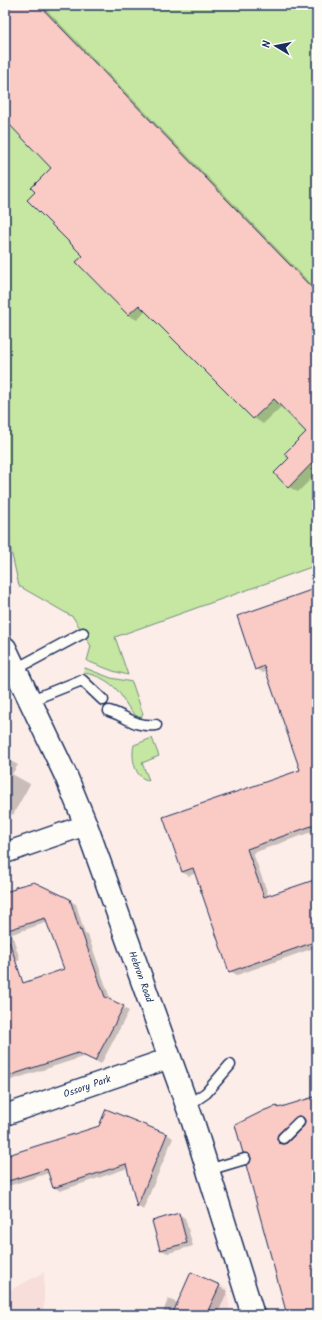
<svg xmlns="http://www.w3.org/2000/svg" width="322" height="1320" viewBox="0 0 322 1320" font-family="Kalam,sans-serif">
<rect width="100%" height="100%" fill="#fcede8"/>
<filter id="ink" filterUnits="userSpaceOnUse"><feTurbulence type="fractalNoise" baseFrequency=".025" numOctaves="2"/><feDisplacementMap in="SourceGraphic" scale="8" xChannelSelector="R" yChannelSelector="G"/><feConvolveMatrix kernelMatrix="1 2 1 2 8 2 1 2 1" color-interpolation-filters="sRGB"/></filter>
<g filter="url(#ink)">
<path fill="#f7dedb" d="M 44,1272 L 44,1315 L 5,1315 L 5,1293 Z
M 191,1272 L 227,1288 L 230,1315 L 172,1315 Z"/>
<path fill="#c5e7a1" stroke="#708b80" d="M 5,5 L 317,5 L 317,565 L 115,637 L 128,675 L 113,671 L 87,661 L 91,646 L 73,617 L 19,586 L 5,524 Z
M 85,668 L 111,678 L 132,682 L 143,714 L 141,718 C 129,714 125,699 117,690 C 108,680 97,675 84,673 Z
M 152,738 L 159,756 L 142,763 L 149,780 C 134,779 131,756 134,745 Z"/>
<path fill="#0003" fill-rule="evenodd" d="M 5,5 L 42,5 L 317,290 L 317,473 L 298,492 L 289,487 L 290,458 L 307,432 L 282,406 L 263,424 L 254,418 L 146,311 L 137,320 L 128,315 L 36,192 L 52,168 L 5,119 Z
M 317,589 L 317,830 L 253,853 L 269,897 L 317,880 L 317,947 L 237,975 L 230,971 L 196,873 L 189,876 L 182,872 L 301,770 L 267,671 L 263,673 L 256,669 Z
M 5,758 L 18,765 L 12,774 L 30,784 L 13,815 L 5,810 Z
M 33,883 L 76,904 L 85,934 L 88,935 L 111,1001 L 129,1011 L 101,1064 L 86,1056 L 5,1082 L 5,1035 L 65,969 L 48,922 L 12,934 L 20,960 L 5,966 L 5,892 Z
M 317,1097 L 317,1315 L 288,1315 L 251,1164 L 252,1157 L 244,1152 L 277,1107 L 280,1109 ZM 307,1120 L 304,1127 L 284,1146 L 285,1137 L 302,1121 Z
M 167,1134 L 173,1138 L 143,1210 L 138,1206 L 128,1168 L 60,1191 L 54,1187 L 49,1173 L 5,1187 L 5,1157 Z
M 179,1214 L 185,1218 L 193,1246 L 168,1253 L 161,1250 L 153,1222 Z
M 192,1274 L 228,1291 L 217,1315 L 162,1315 L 168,1299 L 178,1303 Z"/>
<path fill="#facac5" stroke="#1b2f5e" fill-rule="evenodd" d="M 5,5 L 39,5 L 317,293 L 317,458 L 288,488 L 274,473 L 289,458 L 284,454 L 306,432 L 274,399 L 253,419 L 139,305 L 128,315 L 76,262 L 83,256 L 27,200 L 35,192 L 31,188 L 51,168 L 5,120 Z
M 317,588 L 317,824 L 247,849 L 264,897 L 317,879 L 317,941 L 229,972 L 193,868 L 182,872 L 163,817 L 300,770 L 264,666 L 255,670 L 237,616 Z
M 34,882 L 70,899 L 80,931 L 81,930 L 105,997 L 124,1006 L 95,1061 L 78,1053 L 5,1077 L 5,941 L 9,941 L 23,983 L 64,969 L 45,918 L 5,931 L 5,892 L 15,889 L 15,887 Z
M 317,1096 L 317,1315 L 287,1315 L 246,1165 L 250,1163 L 251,1158 L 249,1154 L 243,1153 L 235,1125 L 265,1110 L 277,1106 L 278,1108 ZM 298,1116 L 303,1117 L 305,1120 L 304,1126 L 287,1143 L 284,1144 L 279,1143 L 277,1139 L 278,1134 Z
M 106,1109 L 167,1134 L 137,1207 L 126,1164 L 53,1188 L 47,1169 L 5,1182 L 5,1156 L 99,1126 Z
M 179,1213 L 187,1243 L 160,1250 L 152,1221 Z
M 191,1272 L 220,1285 L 206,1315 L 172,1315 Z"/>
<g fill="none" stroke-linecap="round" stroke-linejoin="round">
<defs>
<path id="service" d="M 14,670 L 83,633
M 29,701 L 82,680 L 103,700
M 109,711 C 129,717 133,727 156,725
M 187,1106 L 206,1093 L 230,1065
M 283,1138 L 299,1122
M 208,1170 L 245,1159"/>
<g id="minor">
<path d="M 5,853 L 86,825"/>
<path id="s1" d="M 5,1115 L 170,1058"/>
</g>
<g id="tertiary">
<path id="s2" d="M 5,648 L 66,776 L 86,825 L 193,1122 L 253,1315"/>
</g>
</defs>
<use href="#service" stroke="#1b2f5e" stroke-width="13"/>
<use href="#minor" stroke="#1b2f5e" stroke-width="23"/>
<use href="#tertiary" stroke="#1b2f5e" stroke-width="25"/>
<use href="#service" stroke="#fdfcf7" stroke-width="10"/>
<use href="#minor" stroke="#fdfcf7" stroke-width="20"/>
<use href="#tertiary" stroke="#fdfcf7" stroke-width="22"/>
</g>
</g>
<g text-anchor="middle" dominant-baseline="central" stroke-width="3.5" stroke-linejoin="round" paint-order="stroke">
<g font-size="10" fill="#1b2f5e" stroke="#fdfcf7">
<text stroke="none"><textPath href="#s2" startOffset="356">Hebron Road</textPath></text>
<text stroke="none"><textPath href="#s1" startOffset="87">Ossory Park</textPath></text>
</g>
</g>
<rect width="322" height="1320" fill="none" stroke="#fdfcf7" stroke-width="20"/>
<rect x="10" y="10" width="302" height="1300" fill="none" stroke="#1b2f5e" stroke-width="1.5" filter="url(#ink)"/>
<g transform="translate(276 46) rotate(280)" stroke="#fdfcf7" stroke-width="3" paint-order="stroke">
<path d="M0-3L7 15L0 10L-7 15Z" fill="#1b2f5e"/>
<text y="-6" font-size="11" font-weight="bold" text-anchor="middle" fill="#1b2f5e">N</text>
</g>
</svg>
